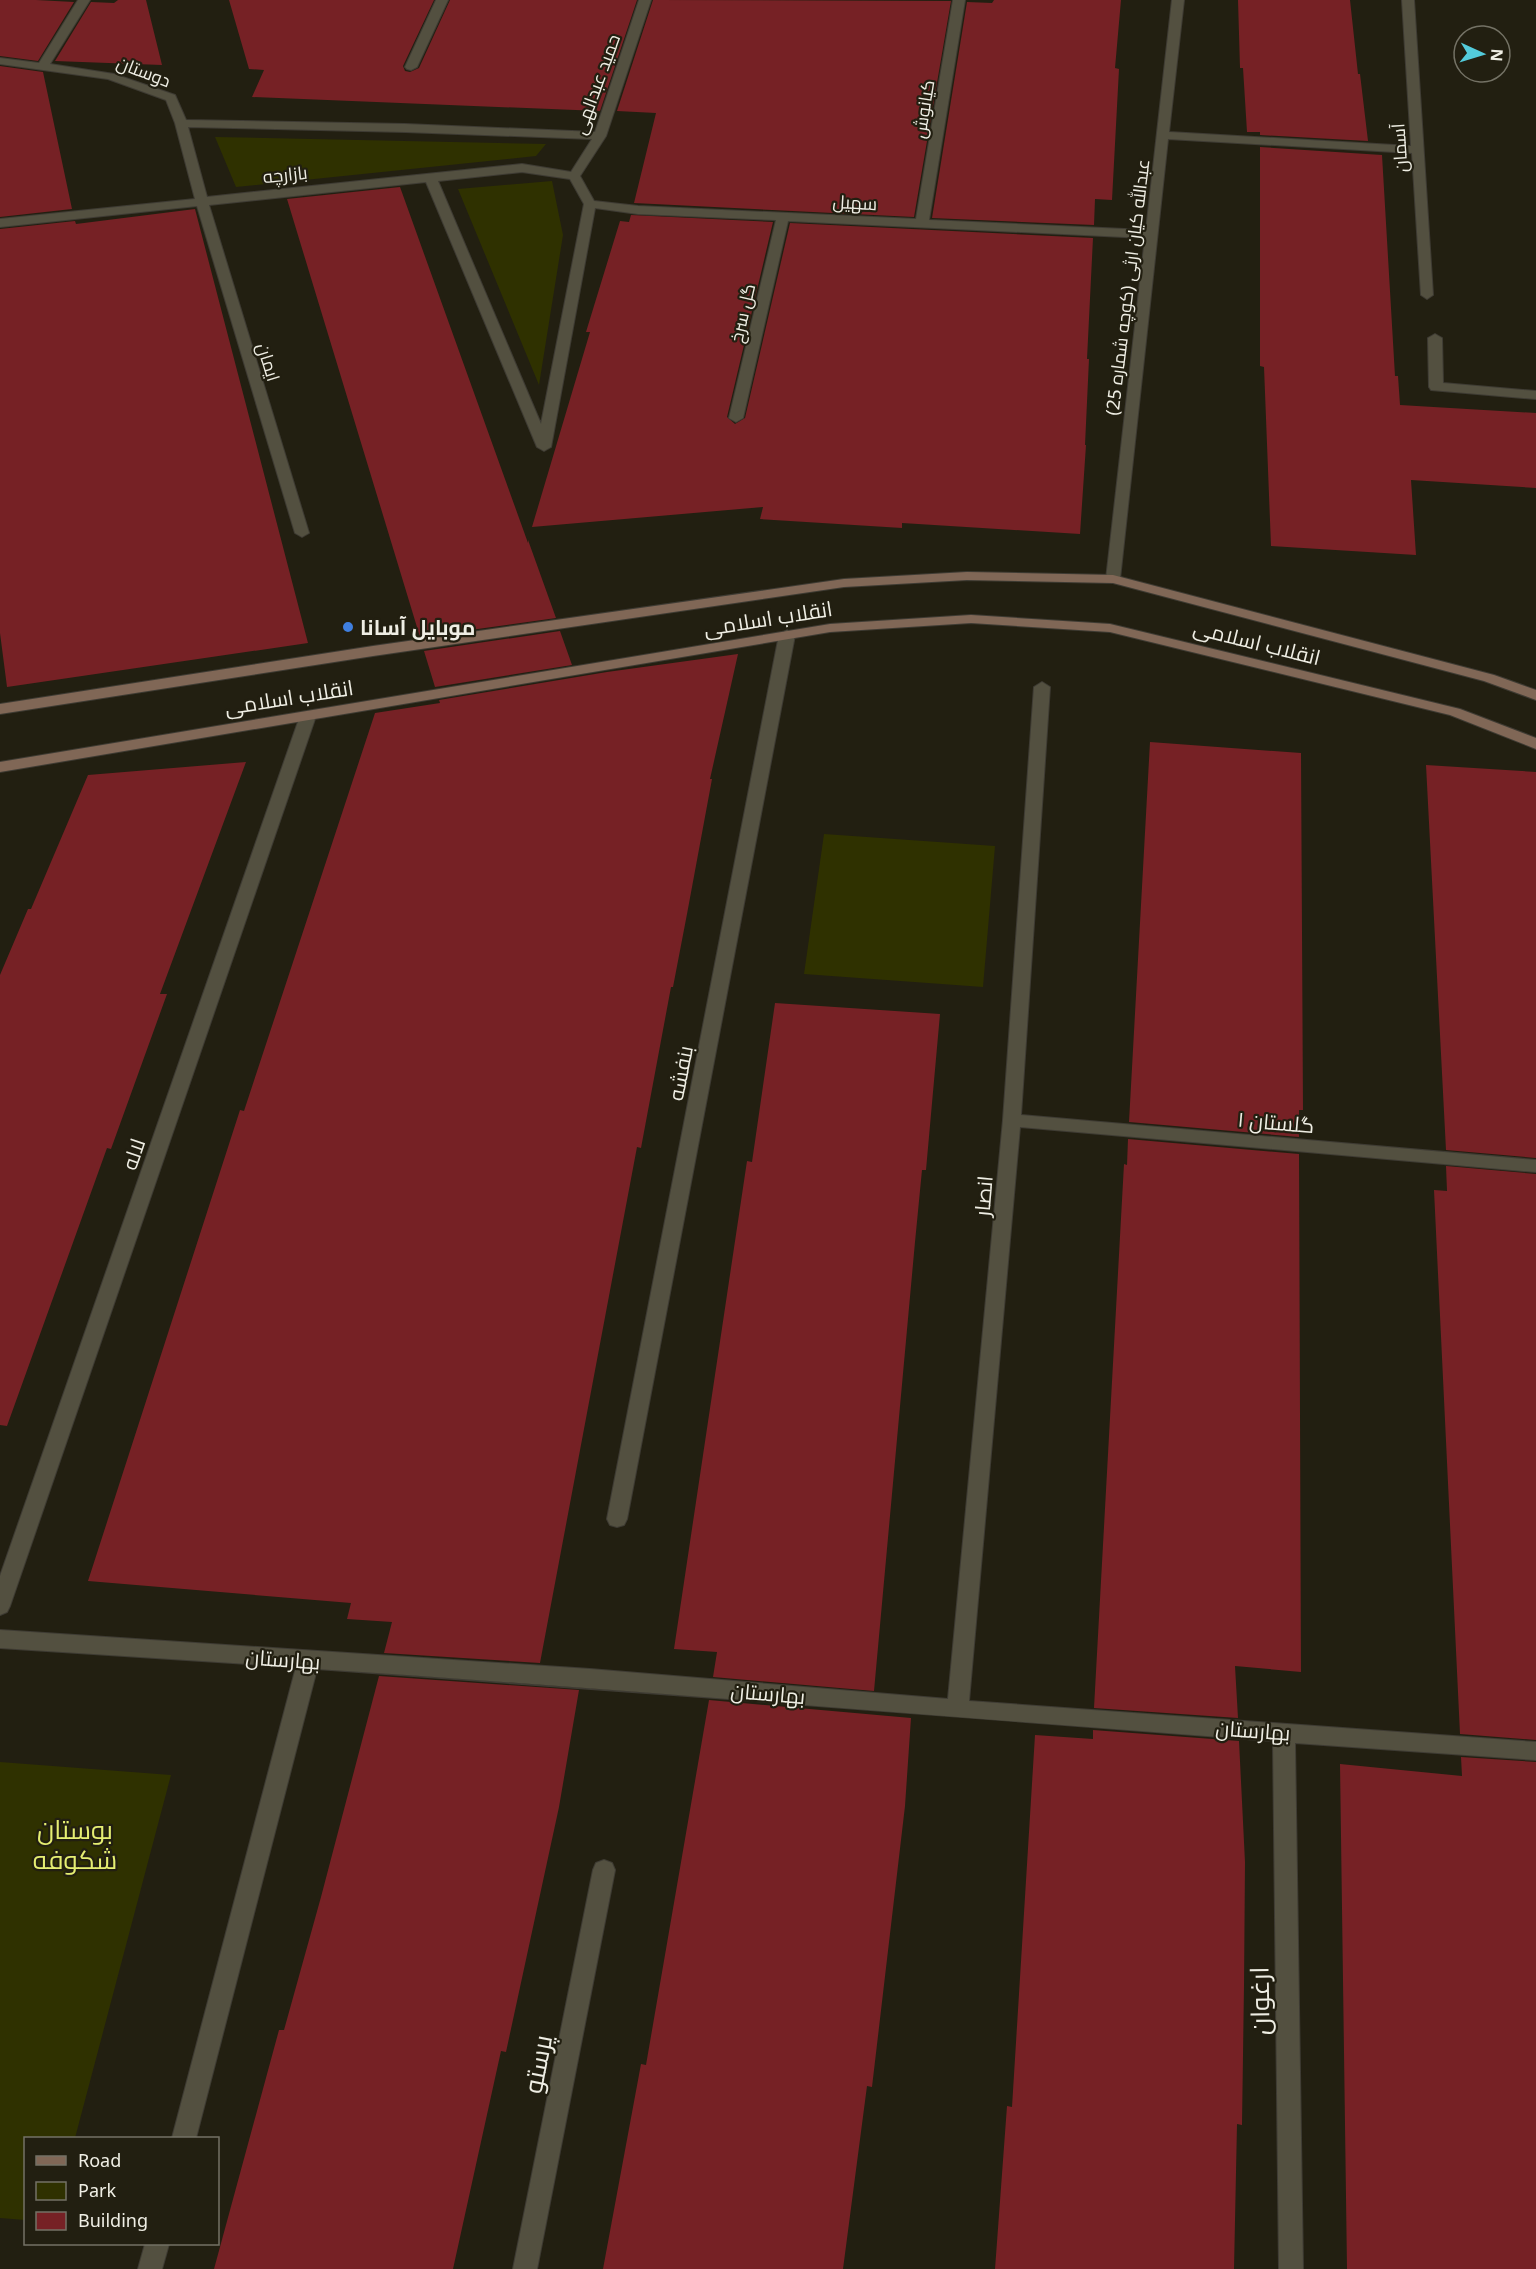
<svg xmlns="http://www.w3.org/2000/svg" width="1536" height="2269" viewBox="0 0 1536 2269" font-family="'Noto Sans',Cairo,sans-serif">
<rect width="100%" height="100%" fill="#221f11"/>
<path fill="#2f3100" d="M 215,137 L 546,144 L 536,156 L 236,187 Z
M 552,181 L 563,235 L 539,385 L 458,189 Z
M 824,834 L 995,846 L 983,987 L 804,974 Z
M 0,1762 L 171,1775 L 75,2138 L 26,2138 L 25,2220 L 0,2218 Z"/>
<path fill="#762125" d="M 0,0 L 36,0 L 74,2 L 38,61 L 0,56 Z
M 118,0 L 146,0 L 162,65 L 55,61 L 91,2 L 114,3 Z
M 229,0 L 434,0 L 403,66 L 405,71 L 410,72 L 419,68 L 450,0 L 637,0 L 600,111 L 252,97 L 264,70 L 249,69 Z
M 653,0 L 951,1 L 914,217 L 634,203 L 656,113 L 617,111 Z
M 994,0 L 1121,0 L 1115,68 L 1119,69 L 1112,200 L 1095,199 L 1094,225 L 932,218 L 967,2 L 992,3 Z
M 1238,0 L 1350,0 L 1358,74 L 1360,74 L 1368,141 L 1260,135 L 1260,132 L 1247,132 L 1243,68 L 1240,68 Z
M 0,66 L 43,72 L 72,209 L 0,217 Z
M 1260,147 L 1382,155 L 1395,376 L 1398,376 L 1400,405 L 1536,413 L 1536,488 L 1411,480 L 1416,555 L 1271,546 L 1264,367 L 1260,366 Z
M 400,187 L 528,543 L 528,540 L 556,618 L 420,637 L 287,199 Z
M 195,209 L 308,643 L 7,687 L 0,633 L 0,229 L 75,221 L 76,224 Z
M 631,215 L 773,222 L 727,417 L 735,424 L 745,418 L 790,223 L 1093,238 L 1087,359 L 1089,359 L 1085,445 L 1086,445 L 1080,534 L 902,523 L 902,528 L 760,519 L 763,507 L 532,527 L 590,332 L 586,332 L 620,221 L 629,222 Z
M 560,631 L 572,665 L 435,687 L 424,651 Z
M 738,654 L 710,779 L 712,779 L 687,914 L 673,987 L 671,987 L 641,1148 L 637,1147 L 540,1663 L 384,1653 L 392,1622 L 347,1619 L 351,1603 L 88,1581 L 240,1110 L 244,1111 L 375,713 L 440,703 L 439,700 L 607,672 Z
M 1150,742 L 1301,753 L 1303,1110 L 1299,1110 L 1299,1137 L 1129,1122 Z
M 246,762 L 160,994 L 167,994 L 111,1149 L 107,1148 L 7,1426 L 0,1425 L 0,975 L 28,909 L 31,909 L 88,775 Z
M 1426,765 L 1536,772 L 1536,1158 L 1446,1150 Z
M 775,1003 L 940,1014 L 926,1170 L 922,1170 L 915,1242 L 874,1691 L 713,1677 L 717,1652 L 674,1649 L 747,1161 L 752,1162 Z
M 1128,1139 L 1299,1154 L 1301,1672 L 1235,1666 L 1238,1718 L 1094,1708 L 1124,1164 L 1127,1165 Z
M 1446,1166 L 1536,1174 L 1536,1740 L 1460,1734 L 1434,1190 L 1447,1191 Z
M 379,1676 L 579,1690 L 559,1807 L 506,2052 L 501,2051 L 453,2269 L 214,2269 L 279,2030 L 284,2030 L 321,1897 Z
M 709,1700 L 911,1718 L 905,1806 L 872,2087 L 867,2086 L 843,2269 L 603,2269 L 641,2064 L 646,2065 Z
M 1093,1730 L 1239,1741 L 1245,1862 L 1244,1986 L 1242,2125 L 1237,2124 L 1234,2269 L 995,2269 L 1007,2106 L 1012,2107 L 1035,1735 L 1093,1739 Z
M 1461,1757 L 1536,1762 L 1536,2269 L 1347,2269 L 1340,1764 L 1462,1776 Z"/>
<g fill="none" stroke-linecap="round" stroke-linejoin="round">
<defs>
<path id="street" d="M 78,0 L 90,0 L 50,64 L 114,74 L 175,95 L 186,120 L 405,124 L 595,132 L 639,0 L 651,0 L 606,136 L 580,176 L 594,201 L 638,206 L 916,219 L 953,0 L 965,0 L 929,220 L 1146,230 L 1172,0 L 1184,0 L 1169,132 L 1411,146 L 1402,0 L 1414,0 L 1433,295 L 1427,299 L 1421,295 L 1412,153 L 1168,139 L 1120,579 L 1113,583 L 1106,579 L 1145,238 L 788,221 L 743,418 L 736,422 L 729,418 L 776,220 L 638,214 L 595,208 L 551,447 L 544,451 L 537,447 L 426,182 L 209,205 L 309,533 L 302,537 L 295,533 L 197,206 L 0,227 L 0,219 L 195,199 L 175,123 L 166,100 L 108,79 L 0,64 L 0,58 L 39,63 ZM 188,127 L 405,132 L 592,139 L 571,172 L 522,164 L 207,197 ZM 522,172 L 570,179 L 584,204 L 541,424 L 438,181 Z
M 436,0 L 448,0 L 417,67 L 411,70 L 407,69 L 405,67 Z
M 1435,334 L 1442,338 L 1443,383 L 1536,391 L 1536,399 L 1431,390 L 1429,387 L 1428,338 Z
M 787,630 L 795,635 L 627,1519 L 624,1525 L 617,1527 L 610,1525 L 607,1519 L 779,635 Z
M 1042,682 L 1050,687 L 1021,1115 L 1536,1160 L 1536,1172 L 1020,1127 L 969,1701 L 1536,1742 L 1536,1760 L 1295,1743 L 1303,2269 L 1279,2269 L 1273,1741 C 954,1718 636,1690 317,1669 L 196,2138 L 172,2138 L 296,1667 L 0,1648 L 0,1630 L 590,1669 L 948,1699 L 1003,1120 L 1034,687 Z
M 308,711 L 316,716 L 10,1606 L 7,1612 L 0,1615 L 0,1576 L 300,716 Z
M 604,1860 L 612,1863 L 615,1870 L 537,2269 L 513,2269 L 593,1870 L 596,1863 Z
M 145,2244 L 169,2244 L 162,2269 L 138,2269 Z"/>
<path id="secondary" d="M 967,572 L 1113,575 L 1494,675 L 1536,690 L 1536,700 L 1484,681 L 1113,583 L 967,580 L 844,587 L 373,656 L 0,714 L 0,704 L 373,646 L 844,579 Z
M 971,615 L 1110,624 L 1460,709 L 1536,738 L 1536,749 L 1450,715 L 1110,632 L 971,623 L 830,632 L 0,772 L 0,762 L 830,624 Z"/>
</defs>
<use href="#street" stroke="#3e3b33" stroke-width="2"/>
<use href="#secondary" stroke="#3e3b33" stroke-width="2"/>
<use href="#street" fill="#535040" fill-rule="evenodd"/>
<use href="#secondary" fill="#806756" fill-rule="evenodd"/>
</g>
<circle fill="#3f7fe0" stroke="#221f11" stroke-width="2" cx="348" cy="627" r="6"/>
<g text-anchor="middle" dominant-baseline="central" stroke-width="4.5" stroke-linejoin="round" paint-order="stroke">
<g font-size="18" fill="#efeee4" stroke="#221f11">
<text transform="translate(144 71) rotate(21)">دوستان</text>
<text transform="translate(596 84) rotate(-70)">حمید عبدالهی</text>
<text transform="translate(923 109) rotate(-81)">کیانوش</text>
<text transform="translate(1399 148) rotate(-94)">آسمان</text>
<text transform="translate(285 174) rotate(-6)">بازارچه</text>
<text transform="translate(855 202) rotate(3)">سهیل</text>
<text transform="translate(1127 287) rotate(-83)">عبدالله کیان ارثی (کوچه شماره 25)</text>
<text transform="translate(742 313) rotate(-77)">گل سرخ</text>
<text transform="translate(269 362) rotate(73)">ایمان</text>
</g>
<g font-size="21" fill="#efeee4" stroke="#221f11">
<text transform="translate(768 618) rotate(-9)">انقلاب اسلامی</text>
<text transform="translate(1257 642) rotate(14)">انقلاب اسلامی</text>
<text transform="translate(289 697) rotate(-9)">انقلاب اسلامی</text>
<text transform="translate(680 1073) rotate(-79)">بنفشه</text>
<text transform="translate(1276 1122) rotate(5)">گلستان ۱</text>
<text transform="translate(133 1154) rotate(-71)">لاله</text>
<text transform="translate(983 1196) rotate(-85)">انصار</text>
<text transform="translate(283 1659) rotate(4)">بهارستان</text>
<text transform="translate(768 1693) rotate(5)">بهارستان</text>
<text transform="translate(1253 1730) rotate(4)">بهارستان</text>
</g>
<g font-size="21" font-weight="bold" fill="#efeee4" stroke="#221f11" text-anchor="start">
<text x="360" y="627">موبایل آسانا</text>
</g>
<g font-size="26" fill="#e5ee72" stroke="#221f11">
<text x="75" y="1829">بوستان<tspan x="75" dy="30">شکوفه</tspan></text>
</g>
<g font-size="26" fill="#efeee4" stroke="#221f11">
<text transform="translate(1259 2001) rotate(-91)">ارغوان</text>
<text transform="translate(537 2064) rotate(-79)">پرستو</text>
</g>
</g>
<rect x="24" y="2137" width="195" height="108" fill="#221f11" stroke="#747265" stroke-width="1.5"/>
<rect x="36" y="2156" width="30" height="9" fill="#806756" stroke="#747265" stroke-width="1.5"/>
<text x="78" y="2167" font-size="18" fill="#efeee4">Road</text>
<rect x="36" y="2182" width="30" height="18" fill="#2f3100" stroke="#747265" stroke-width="1.5"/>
<text x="78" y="2197" font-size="18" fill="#efeee4">Park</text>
<rect x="36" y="2212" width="30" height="18" fill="#762125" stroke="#747265" stroke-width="1.5"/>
<text x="78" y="2227" font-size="18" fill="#efeee4">Building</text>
<g transform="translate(1482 54) rotate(94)"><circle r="28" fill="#221f11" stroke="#747265" stroke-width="1.5"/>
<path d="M0-4.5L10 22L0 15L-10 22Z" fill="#53cbdb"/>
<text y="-9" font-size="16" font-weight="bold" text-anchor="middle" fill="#efeee4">N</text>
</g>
</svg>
